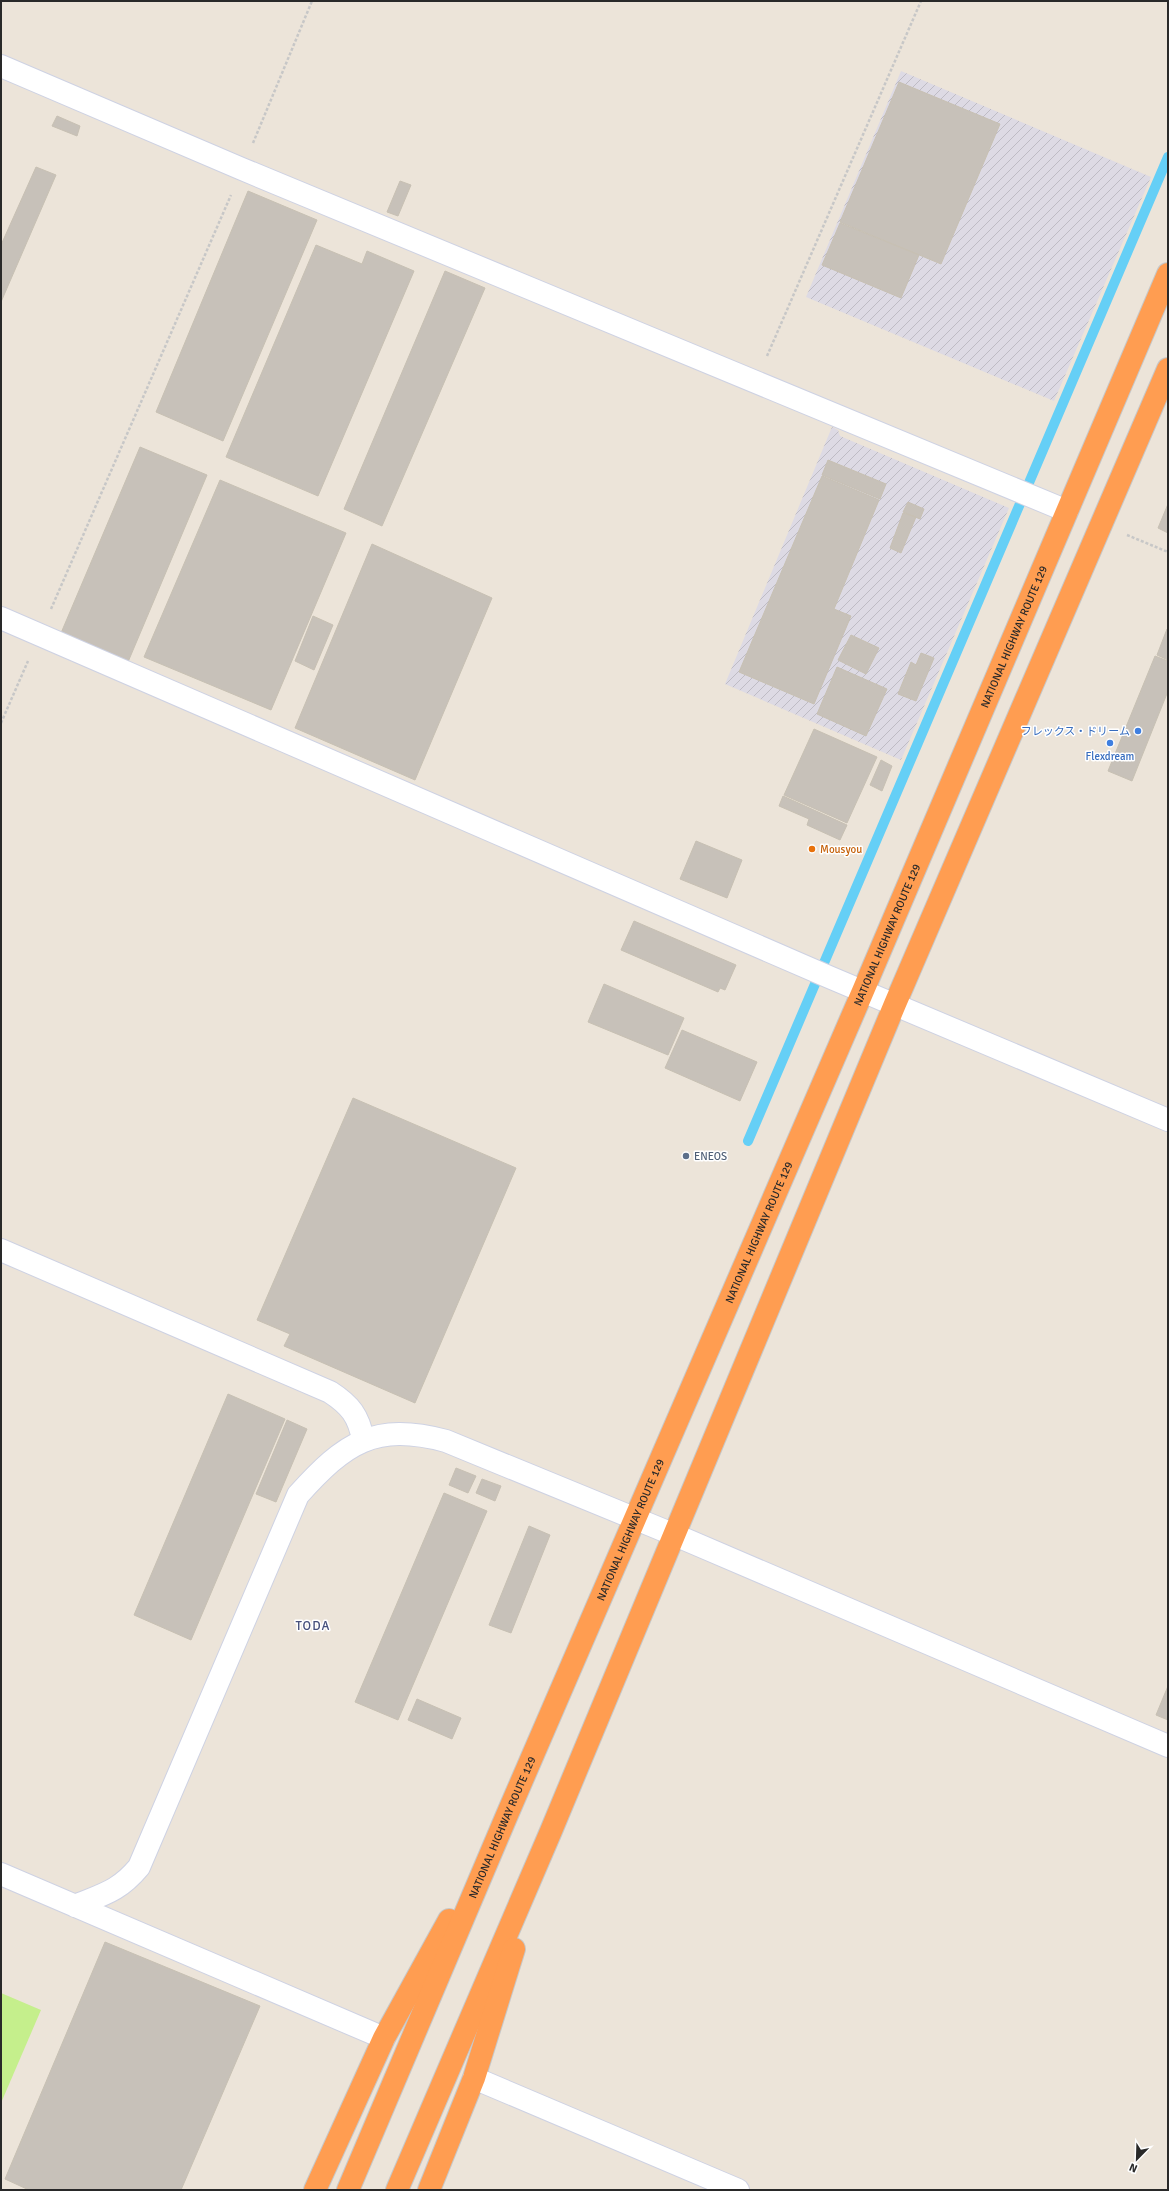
<svg xmlns="http://www.w3.org/2000/svg" width="1169" height="2191" viewBox="0 0 1169 2191" font-family="Signika,'Noto Sans JP',sans-serif">
<defs>
<pattern id="industrial-furrows" width="10" height="10" patternUnits="userSpaceOnUse"><rect width="10" height="10" fill="#dddae4"/><path d="M-1 1l2-2M0 10L10 0M9 11l2-2" fill="none" stroke="#bebbc4"/></pattern>
</defs>
<rect width="100%" height="100%" fill="#ece4d9"/>
<path fill="url(#industrial-furrows)" d="M 901,71 L 1151,177 L 1054,401 L 806,297 Z
M 832,427 L 838,430 L 840,436 L 1009,508 L 901,760 L 725,684 Z"/>
<path fill="#c5ef8c" d="M 1,1993 L 41,2010 L 1,2103 Z"/>
<g fill="none" stroke-linecap="round" stroke-linejoin="round">
<path stroke="#65cff6" stroke-width="10" d="M 748,1141 L 1168,157"/>
</g>
<path fill="#c7c1b9" stroke="#c7c0b3" d="M 899,82 L 1000,124 L 941,264 L 840,222 Z
M 57,116 L 80,126 L 77,136 L 52,126 Z
M 36,167 L 56,175 L 1,302 L 1,245 Z
M 400,181 L 411,185 L 398,216 L 387,212 Z
M 248,191 L 317,220 L 223,441 L 156,412 Z
M 840,223 L 919,255 L 901,298 L 822,265 Z
M 316,245 L 362,264 L 367,251 L 414,271 L 318,496 L 226,457 Z
M 445,271 L 485,288 L 382,526 L 344,509 Z
M 140,447 L 207,475 L 128,662 L 61,633 Z
M 828,460 L 886,484 L 880,499 L 822,475 Z
M 822,476 L 879,500 L 834,609 L 851,616 L 814,704 L 739,672 Z
M 220,480 L 346,533 L 271,710 L 144,657 Z
M 908,502 L 924,509 L 920,519 L 903,512 Z
M 1168,504 L 1168,533 L 1158,528 Z
M 903,513 L 916,517 L 901,553 L 890,548 Z
M 372,544 L 492,598 L 415,780 L 295,728 Z
M 313,616 L 333,625 L 314,670 L 295,661 Z
M 1167,629 L 1168,630 L 1168,660 L 1157,655 Z
M 851,635 L 879,648 L 866,674 L 838,660 Z
M 921,653 L 934,658 L 916,701 L 898,694 L 911,662 L 916,665 Z
M 1155,656 L 1168,661 L 1168,691 L 1132,781 L 1108,771 Z
M 837,667 L 887,689 L 866,736 L 817,714 Z
M 814,729 L 877,757 L 847,823 L 784,795 Z
M 881,760 L 892,766 L 882,791 L 870,785 Z
M 783,796 L 847,825 L 840,840 L 807,825 L 809,819 L 779,806 Z
M 696,841 L 742,860 L 727,898 L 680,879 Z
M 634,921 L 736,965 L 725,990 L 720,988 L 718,992 L 621,950 Z
M 604,984 L 684,1018 L 668,1055 L 588,1022 Z
M 682,1030 L 757,1062 L 740,1101 L 665,1068 Z
M 353,1098 L 516,1168 L 415,1403 L 284,1346 L 290,1334 L 257,1320 Z
M 228,1394 L 285,1419 L 191,1640 L 134,1615 Z
M 287,1420 L 307,1429 L 276,1502 L 256,1494 Z
M 456,1468 L 476,1476 L 468,1493 L 449,1485 Z
M 482,1479 L 501,1486 L 495,1501 L 476,1493 Z
M 444,1493 L 487,1511 L 398,1720 L 355,1702 Z
M 529,1526 L 550,1535 L 511,1633 L 489,1625 Z
M 1168,1686 L 1168,1720 L 1156,1715 Z
M 417,1699 L 461,1718 L 452,1739 L 408,1720 Z
M 105,1942 L 260,2006 L 181,2190 L 29,2190 L 5,2179 Z"/>
<g fill="none" stroke-linecap="round" stroke-linejoin="round">
<defs>
<path id="street" d="M 1,66 L 242,169 L 1067,511
M 1,618 L 829,977 L 1168,1120
M 1,1250 L 330,1392 C 350,1405 359,1416 363,1440
M 1,1874 L 384,2038
M 75,1906 C 104,1894 119,1891 139,1867 L 298,1495 C 345,1443 374,1422 446,1441 L 675,1535 L 1168,1746
M 474,2078 L 738,2190"/>
<g id="highway">
<path d="M 315,2190 L 384,2038 L 449,1920"/>
<path id="s1" d="M 348,2190 L 507,1815 L 863,991 L 1168,274"/>
<path d="M 397,2190 L 551,1831 L 895,1004 L 1168,369"/>
<path d="M 429,2190 L 474,2078 L 514,1949"/>
</g>
</defs>
<use href="#street" stroke="#ced2e3" stroke-width="24"/>
<use href="#highway" stroke="#c7c7c7" stroke-width="24"/>
<path stroke="#c7c7c7" stroke-width="2.5" stroke-dasharray="3 2" stroke-linecap="butt" d="M 253,143 L 312,1
M 767,356 L 921,1
M 1127,535 L 1168,552
M 51,609 L 231,195
M 1,723 L 28,661"/>
<use href="#street" stroke="#fff" stroke-width="22"/>
<use href="#highway" stroke="#ff9d51" stroke-width="22"/>
</g>
<g fill="#3f7fe0" stroke="#fff" stroke-width="1.5">
<circle cx="1138" cy="731" r="4"/>
<circle cx="1110" cy="743" r="4"/>
</g>
<circle fill="#e8710a" stroke="#fff" stroke-width="1.5" cx="812" cy="849" r="4"/>
<circle fill="#5c6f8a" stroke="#fff" stroke-width="1.5" cx="686" cy="1156" r="4"/>
<g text-anchor="middle" dominant-baseline="central" stroke-width="3" stroke-linejoin="round" paint-order="stroke">
<g font-size="11" fill="#292929" stroke="#fff">
<text stroke="none"><textPath href="#s1" startOffset="1690">NATIONAL HIGHWAY ROUTE 129</textPath></text>
<text stroke="none"><textPath href="#s1" startOffset="1366">NATIONAL HIGHWAY ROUTE 129</textPath></text>
<text stroke="none"><textPath href="#s1" startOffset="1042">NATIONAL HIGHWAY ROUTE 129</textPath></text>
<text stroke="none"><textPath href="#s1" startOffset="718">NATIONAL HIGHWAY ROUTE 129</textPath></text>
<text stroke="none"><textPath href="#s1" startOffset="394">NATIONAL HIGHWAY ROUTE 129</textPath></text>
</g>
<g font-size="11" fill="#366cbe" stroke="#fff" text-anchor="end">
<text x="1130" y="731">フレックス・ドリーム</text>
<text x="1110" y="756" text-anchor="middle">Flexdream</text>
</g>
<g font-size="11" fill="#c56008" stroke="#fff" text-anchor="start">
<text x="820" y="849">Mousyou</text>
</g>
<g font-size="11" fill="#4e5e75" stroke="#fff" text-anchor="start">
<text x="694" y="1156">ENEOS</text>
</g>
<g font-size="13" letter-spacing="1" fill="#46507c" stroke="#fff">
<text x="313" y="1626">TODA</text>
</g>
</g>
<rect width="1169" height="2191" fill="none" stroke="#292929" stroke-width="4"/>
<g transform="translate(1137 2159) rotate(203)" stroke="#ffffff" stroke-width="3" paint-order="stroke">
<path d="M0-3L7 15L0 10L-7 15Z" fill="#292929"/>
<text y="-6" font-size="11" font-weight="bold" text-anchor="middle" fill="#292929">N</text>
</g>
</svg>
